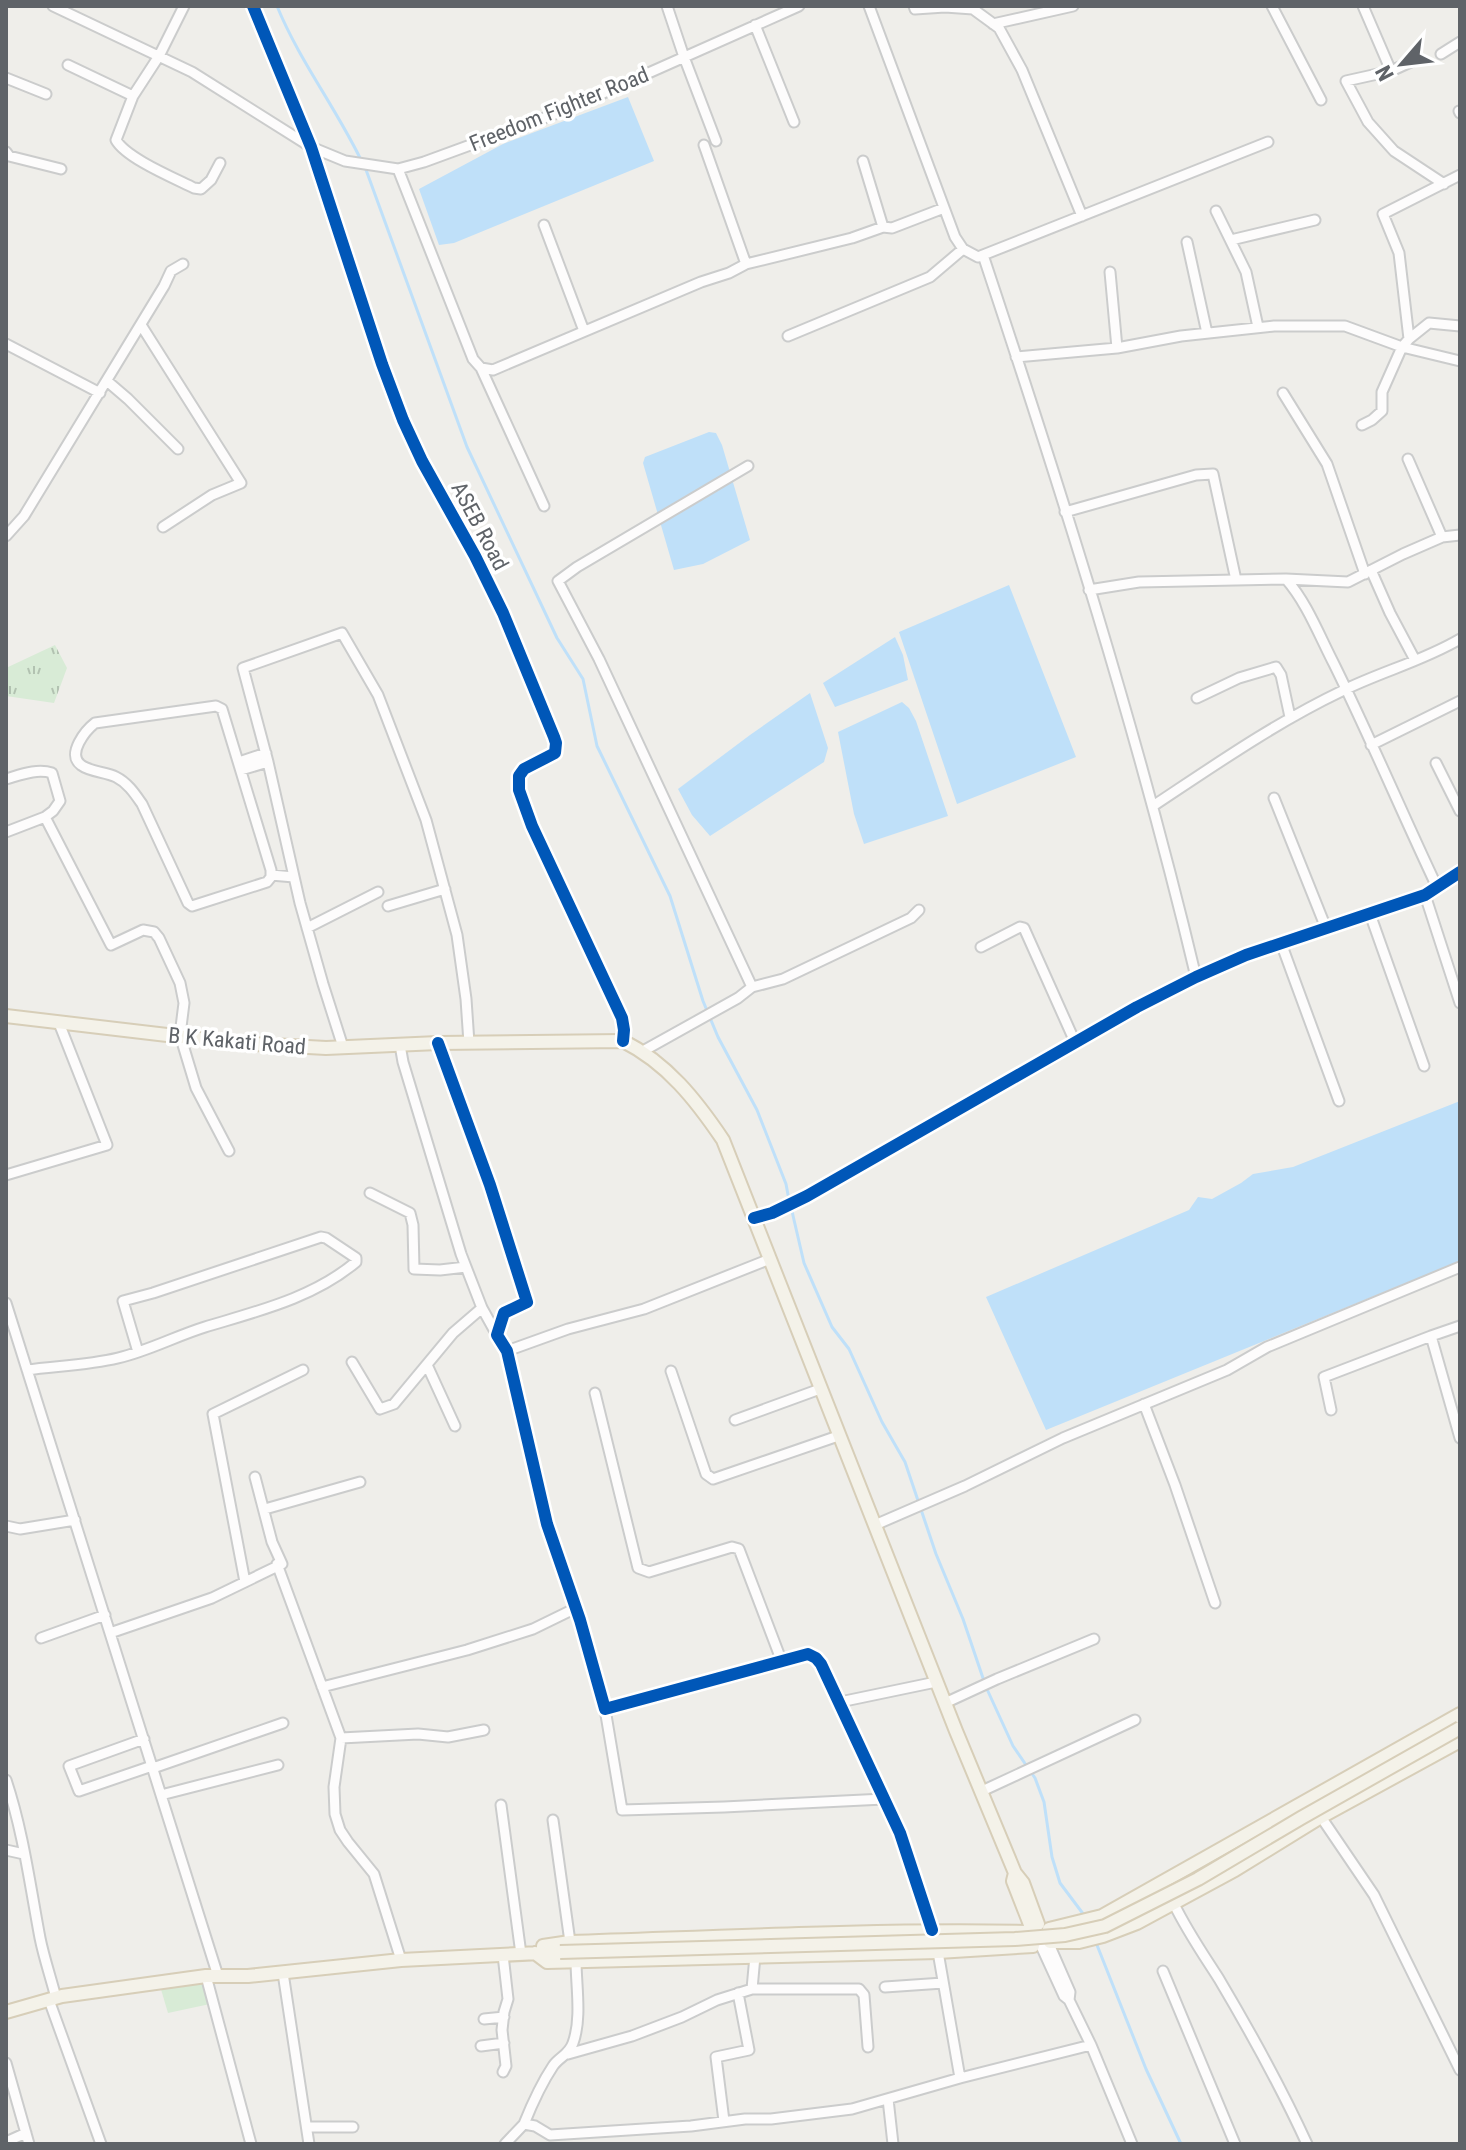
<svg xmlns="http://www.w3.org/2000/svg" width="1466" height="2150" viewBox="0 0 1466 2150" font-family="'Roboto Condensed',sans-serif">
<defs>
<pattern id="grass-tufts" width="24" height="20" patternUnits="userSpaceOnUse" patternTransform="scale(2)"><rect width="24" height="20" fill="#d8ebd6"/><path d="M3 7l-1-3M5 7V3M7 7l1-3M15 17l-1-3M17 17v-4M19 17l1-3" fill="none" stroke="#b2c2b1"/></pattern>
</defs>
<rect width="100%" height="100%" fill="#efeeea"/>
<path fill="url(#grass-tufts)" d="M 55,645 L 67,668 L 54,703 L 6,696 L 6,668 Z"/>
<path fill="#d8ebd6" d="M 203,1979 L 210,2004 L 168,2013 L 160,1986 Z"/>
<path fill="#bfe0f9" d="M 628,97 L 654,161 L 454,243 L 439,245 L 419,189 L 503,144 Z
M 709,432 L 716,433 L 722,445 L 750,540 L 703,564 L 674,570 L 643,463 L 645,457 Z
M 1009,585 L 1076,757 L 957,804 L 899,632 Z
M 895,637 L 903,655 L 908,680 L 835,707 L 823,683 Z
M 810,693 L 828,748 L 824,762 L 710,836 L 692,815 L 678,789 L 750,735 Z
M 902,702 L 909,708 L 916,721 L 948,816 L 864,844 L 854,814 L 838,732 Z
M 1460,1101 L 1460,1261 L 1046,1430 L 986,1297 L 1189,1210 L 1198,1197 L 1212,1199 L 1241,1183 L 1253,1174 L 1293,1167 Z"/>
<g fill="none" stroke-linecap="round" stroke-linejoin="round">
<path stroke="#bfe0f9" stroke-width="3" d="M 277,6 C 299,60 336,108 361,160
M 365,167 L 467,447 L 557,638 L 583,679 L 597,746 L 670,896 L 703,1001 L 718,1037 L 757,1110 L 786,1184 L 789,1200
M 791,1207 L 804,1263 L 832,1327 L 849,1349 L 882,1422 L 905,1462 L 936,1554 L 963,1619 L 986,1687 L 1013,1746 L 1035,1778 L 1044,1802 L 1052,1857 L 1060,1883 L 1084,1915
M 1095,1940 L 1146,2069 L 1181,2144"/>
<defs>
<path id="minor" d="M 53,6 L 192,72 L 311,147 L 345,161 L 398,169 L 424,162 L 563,111 L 799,6
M 184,6 L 159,56 L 133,96 L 116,140 C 126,158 174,178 194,188 L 201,189 L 211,180 L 220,163
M 253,6 L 311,147 L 382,364 L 403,420 L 422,461 L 475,556 L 503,613 L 554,737 L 556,743 L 555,753 L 524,769 L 519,776 L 519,790 L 532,826 L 622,1018 L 624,1030 L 623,1041
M 667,6 L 684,57 L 716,141
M 869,6 L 955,237 L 963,249 L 978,257 L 1268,142
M 914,6 L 915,9 L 945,7 L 973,9 L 999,28 L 1022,70 L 1082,216
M 1272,6 L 1321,100
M 1363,6 L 1391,71 L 1346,81 L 1368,122 L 1394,151 L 1444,184
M 993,24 L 1073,6
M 755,25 L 794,122
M 1441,54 L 1460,42
M 68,65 L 133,96
M 1391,71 L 1415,60
M 6,78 L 46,94
M 1459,111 L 1460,113
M 6,152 L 9,156 L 61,169
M 863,161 L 883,227 L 892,228 L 944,208
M 398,169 L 473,359 L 481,368 L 493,370 L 701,282 L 729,273 L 746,264 L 704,145
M 1216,211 L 1246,272 L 1258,327
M 544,225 L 584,331
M 1231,240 L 1315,220
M 1187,242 L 1207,333
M 983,255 C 1062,493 1138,733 1196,977
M 746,264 L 852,238 L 883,227
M 1110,272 L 1117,348
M 141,325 L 241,483 L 212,495 L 163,527
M 788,336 L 930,277 L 963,249
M 1409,339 L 1429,323 L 1460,326
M 6,344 L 100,393
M 1016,357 L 1117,348 L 1181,336 L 1274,326 L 1345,326 L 1402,347 L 1409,339 L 1399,253 L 1383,214 L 1460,175
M 481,368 L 544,506
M 107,381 L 128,399 L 178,449
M 1283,393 L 1327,464 L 1365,574
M 1362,425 L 1372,420 L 1382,411 L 1382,392 L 1402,347 L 1460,361
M 1408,459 L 1442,537
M 1065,512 L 1196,475 L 1213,474 L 1236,580
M 6,536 L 24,516 L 164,286 L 171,271 L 183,264
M 1371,570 L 1390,613 L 1415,660
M 1286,579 L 1348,582 L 1403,554 L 1442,537 L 1460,535
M 1089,590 L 1139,582 L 1286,579 C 1307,603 1319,635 1334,664 C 1370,737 1402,813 1437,887
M 1197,698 L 1239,678 L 1276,667 L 1281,675 L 1290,717
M 216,706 L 222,709 L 271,870 L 271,877 L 267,882 L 192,906 L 188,903 L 142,804 C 135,794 128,783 116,777 C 106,772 90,772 81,765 C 66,754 86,730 95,723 Z
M 1371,745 L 1460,701
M 239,762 L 266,753
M 1436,763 L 1460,811
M 241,770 L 268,762
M 6,779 C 20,775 37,768 52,773 L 60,801 L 53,811 L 45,817
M 1274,798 L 1326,928
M 1153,806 C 1215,765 1275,723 1342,691 C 1380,672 1423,661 1460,639
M 6,832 L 45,817 L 111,945 L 143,930 L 154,932 L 159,938 L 180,983 L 184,1003 L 180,1035 L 196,1088 L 229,1151
M 271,875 L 294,877
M 1425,895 L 1460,1003
M 388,906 L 445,889
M 1370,914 L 1424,1066
M 307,928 L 378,892
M 1281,943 L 1339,1101
M 981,947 L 1020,927 L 1024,928 L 1075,1042
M 752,987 L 783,979 L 911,918 L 919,910
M 438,1043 L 490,1185 L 527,1302 L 504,1313 L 497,1335 L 507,1351 L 547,1524 L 580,1620 L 605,1709 L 808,1654 L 816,1658 L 821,1664 L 900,1833 L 932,1930
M 400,1045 L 403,1062 L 461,1254 L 482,1308 L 497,1335
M 343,1047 L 323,984 L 300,903 L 268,762 L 243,668 L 342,633 L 378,695 L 426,820 L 457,935 L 466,999 L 469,1043
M 643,1051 L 738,998 L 752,987 L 599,659 L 558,581 L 577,567 L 748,466
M 6,1175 L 107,1145 L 59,1023
M 370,1193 L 410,1213 L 413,1225 L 414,1269 L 440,1270 L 466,1267
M 754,1218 L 772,1213 L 807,1196 L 1137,1007 L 1196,977 L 1246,955 L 1425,895 L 1460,872
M 6,1303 L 218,1976
M 1431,1336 L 1460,1326
M 507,1351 L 568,1329 L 644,1309 L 770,1259
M 352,1362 L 380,1409 L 394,1404 L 453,1333 L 482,1308
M 427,1365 L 455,1426
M 27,1370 C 57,1366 89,1365 118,1358 C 148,1351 176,1336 205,1327 C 258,1311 313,1298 356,1262 L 356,1258 L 326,1238 L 321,1237 L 153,1293 L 123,1301 L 138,1352
M 671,1371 L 706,1474 L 713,1479 L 838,1436
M 595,1393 L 638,1568 L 649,1572 L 732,1547 L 739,1549 L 782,1662
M 1144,1404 L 1175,1485 L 1215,1603
M 1331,1410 L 1324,1377 L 1431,1336 L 1460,1438
M 735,1420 L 820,1389
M 265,1509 L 360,1482
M 875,1525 L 965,1486 L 1063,1438 L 1227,1370 L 1267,1347 L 1460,1267
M 6,1526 L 20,1529 L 75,1520
M 277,1564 L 341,1738 L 334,1787 L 335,1814 L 340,1830 L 348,1842 L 374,1874 L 401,1960
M 245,1582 L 213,1414 L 303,1370
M 110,1633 L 212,1598 L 282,1564 L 272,1542 L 255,1477
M 41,1638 L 105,1615
M 322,1687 L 467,1650 L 533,1629 L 576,1608
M 840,1702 L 936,1682
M 945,1703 L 997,1679 L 1094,1639
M 605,1709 L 622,1810 L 724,1807 L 884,1799
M 341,1738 L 418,1734 L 448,1737 L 484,1730
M 144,1739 L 69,1766 L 79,1791 L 152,1766
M 153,1768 L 283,1723
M 6,1780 C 23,1831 30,1885 40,1938 C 44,1958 51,1978 56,1998
M 982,1791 L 1135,1720
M 161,1795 L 278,1765
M 501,1805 L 521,1954
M 1321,1817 L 1374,1895 L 1460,2070
M 553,1820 L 570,1942
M 6,1850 L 24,1854
M 1174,1904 C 1187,1931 1203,1954 1219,1979 C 1251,2033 1281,2087 1307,2144
M 1049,1944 L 1070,1992 L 1069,2000
M 1042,1948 L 1064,1996 L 1069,2000 L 1091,2045 L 1132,2144
M 938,1952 L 960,2078
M 503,1955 L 508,1999 L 504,2012 L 502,2030 L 506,2066 L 503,2072
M 755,1956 L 752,1989 L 859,1989 L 864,1995 L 868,2047
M 576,1960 C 576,1986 582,2018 573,2043 C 569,2055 559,2057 553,2066 C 541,2084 532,2104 524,2124 L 535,2126 L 550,2135 L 691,2126 L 745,2119 L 771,2119 L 852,2109 L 960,2078 L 1091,2045
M 1163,1971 L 1235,2144
M 283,1973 L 309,2144
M 206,1976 L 251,2144
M 885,1987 L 943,1983
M 49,2000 L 101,2144
M 484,2019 L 504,2017
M 481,2046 L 504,2043
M 568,2054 L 632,2036 L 682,2017 L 717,2000 L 752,1989
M 6,2063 L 29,2144
M 888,2099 L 893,2144
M 724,2121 L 716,2057 L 749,2050 L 738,1993
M 307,2127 L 353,2127
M 6,2142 L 26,2133
M 505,2144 L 524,2124"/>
<path id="major" d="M 6,1016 L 235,1043 L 326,1048 L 438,1043 L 623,1041 C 667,1063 696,1100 723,1140 L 956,1731 L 1015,1873 L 1023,1883 L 1038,1924
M 1015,1873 L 1013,1881 L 1031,1927
M 1049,1929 L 1102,1916 L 1460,1714
M 1050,1942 L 1079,1942 L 1103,1936 L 1137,1923 L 1235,1870 L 1321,1817 L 1460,1741
M 543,1946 L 570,1942 C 723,1937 875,1929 1028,1932
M 535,1953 L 547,1962 L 938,1952 L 1033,1946
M 6,2012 L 62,1996 L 206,1976 L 248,1976 L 401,1960 L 560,1952"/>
</defs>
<use href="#minor" stroke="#cbcccc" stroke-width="13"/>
<use href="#major" stroke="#d7ceb8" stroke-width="16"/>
<use href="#minor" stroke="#fdfcfc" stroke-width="9"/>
<use href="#major" stroke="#f4f2e9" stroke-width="12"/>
<defs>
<path id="major-bridge" d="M 560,1952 L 1015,1939 L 1065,1935 L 1105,1926 L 1198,1879 L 1301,1818 L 1460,1728"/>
</defs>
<use href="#major-bridge" stroke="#d7ceb8" stroke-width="16" stroke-linecap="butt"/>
<use href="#major-bridge" stroke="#f4f2e9" stroke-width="12"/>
<defs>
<path id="cycleway" d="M 253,6 L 311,147 L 382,364 L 403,420 L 422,461 L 475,556 L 503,613 L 554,737 L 556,743 L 555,753 L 524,769 L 519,776 L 519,790 L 532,826 L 622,1018 L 624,1030 L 623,1041
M 438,1043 L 490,1185 L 527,1302 L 504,1313 L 497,1335 L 507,1351 L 547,1524 L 580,1620 L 605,1709 L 808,1654 L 816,1658 L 821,1664 L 900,1833 L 932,1930
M 754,1218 L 772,1213 L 807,1196 L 1137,1007 L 1196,977 L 1246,955 L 1425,895 L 1460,872"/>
</defs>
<use href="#cycleway" stroke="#fff" stroke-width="17"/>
<use href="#cycleway" stroke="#0057b8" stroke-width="12"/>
</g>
<g text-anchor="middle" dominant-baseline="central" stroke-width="7" stroke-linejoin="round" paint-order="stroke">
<g font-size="22" fill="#5f6368" stroke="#fff">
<text transform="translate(559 109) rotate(-22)">Freedom Fighter Road</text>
<text transform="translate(480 526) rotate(62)">ASEB Road</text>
<text transform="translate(237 1041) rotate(5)">B K Kakati Road</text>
</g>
</g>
<rect width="1466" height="2150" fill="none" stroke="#5f6368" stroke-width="16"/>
<g transform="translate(1402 64) rotate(242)" stroke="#ffffff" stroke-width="6" paint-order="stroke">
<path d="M0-6L14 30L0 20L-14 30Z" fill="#5f6368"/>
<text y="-12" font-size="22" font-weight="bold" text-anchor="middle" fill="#5f6368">N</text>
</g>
</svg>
